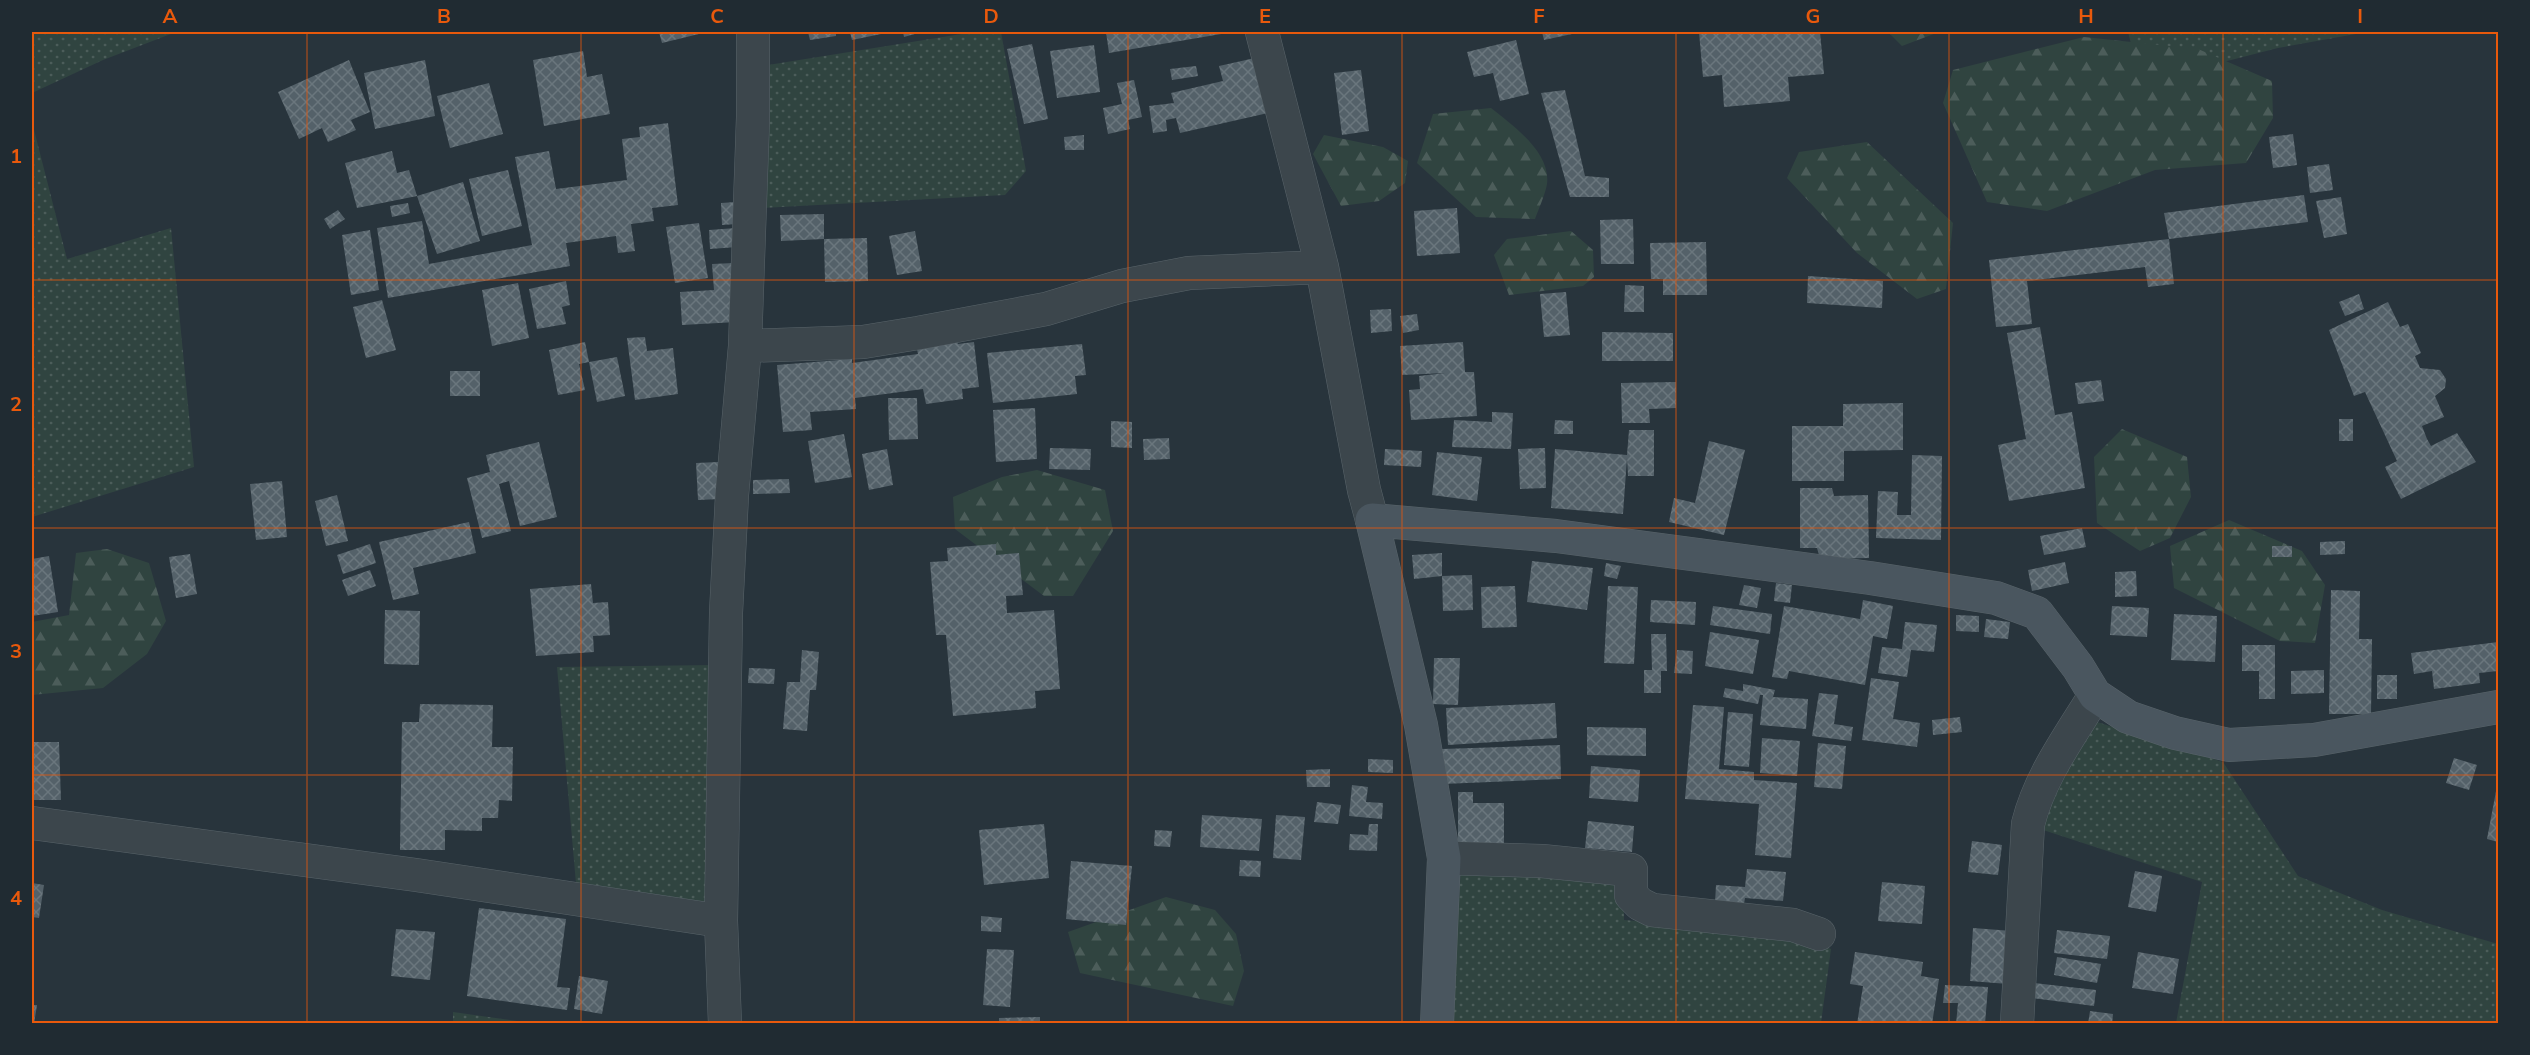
<svg xmlns="http://www.w3.org/2000/svg" width="2530" height="1055" viewBox="0 0 2530 1055" font-family="Mulish,sans-serif">
<defs>
<pattern id="grass-dots" width="8" height="8" patternUnits="userSpaceOnUse" patternTransform="scale(1.5)"><rect width="8" height="8" fill="#304440"/><path d="M2 2h.1M6 6h.1" fill="none" stroke="#4c5d5a" stroke-width="1.8" stroke-linecap="round"/></pattern>
<pattern id="forest-firs" width="22" height="20" patternUnits="userSpaceOnUse" patternTransform="scale(1.5)"><rect width="22" height="20" fill="#304440"/><path d="M5 1l3.5 6h-7zM16 11l3.5 6h-7z" fill="#4c5d5a"/></pattern>
<pattern id="building-cross-hatch" width="8" height="8" patternUnits="userSpaceOnUse" patternTransform="scale(1.5)"><rect width="8" height="8" fill="#546169"/><path d="M0 0l8 8M0 8l8-8" fill="none" stroke="#6a767d"/></pattern>
</defs>
<rect width="100%" height="100%" fill="#28343c"/>
<path fill="url(#grass-dots)" d="M 32,32 L 176,32 L 103,60 L 32,93 Z
M 974,32 L 1001,32 L 1026,171 L 1005,195 L 762,208 L 768,65 Z
M 2128,32 L 2367,32 L 2278,48 L 2141,83 Z
M 32,122 L 67,259 L 171,228 L 194,467 L 32,517 Z
M 715,665 L 708,913 L 577,895 L 557,667 Z
M 2094,721 L 2223,762 L 2298,876 L 2382,910 L 2498,944 L 2498,1023 L 2176,1023 L 2202,882 L 2034,827 Z
M 1461,866 L 1623,876 L 1624,920 L 1794,934 L 1831,949 L 1821,1023 L 1452,1024 Z
M 453,1012 L 531,1023 L 453,1023 Z"/>
<path fill="url(#forest-firs)" d="M 1888,32 L 1939,32 L 1902,46 Z
M 2084,37 L 2198,49 L 2272,81 L 2273,118 L 2246,163 L 2155,170 L 2047,211 L 1987,202 L 1943,103 L 1953,70 Z
M 1491,108 C 1512,125 1551,152 1547,184 C 1545,195 1539,208 1535,219 L 1476,217 L 1417,163 L 1433,114 Z
M 1324,135 L 1383,147 L 1408,161 L 1405,183 L 1379,201 L 1341,206 L 1313,154 Z
M 1867,142 L 1953,223 L 1946,289 L 1917,299 L 1857,253 L 1787,178 L 1799,152 Z
M 1571,231 L 1593,250 L 1594,277 L 1583,286 L 1509,295 L 1494,255 L 1507,239 Z
M 2122,429 L 2187,457 L 2191,497 L 2170,538 L 2140,551 L 2097,523 L 2094,457 Z
M 1037,470 L 1105,490 L 1113,531 L 1073,596 L 1044,596 L 955,529 L 953,497 L 1002,477 Z
M 2229,520 L 2302,551 L 2325,585 L 2315,643 L 2280,641 L 2174,588 L 2170,546 Z
M 107,549 L 149,563 L 166,621 L 147,654 L 103,688 L 32,695 L 32,622 L 69,615 L 76,553 Z
M 1166,897 L 1215,910 L 1236,934 L 1244,971 L 1233,1006 L 1080,973 L 1068,932 Z"/>
<path fill="url(#building-cross-hatch)" d="M 659,32 L 707,32 L 662,43 Z
M 808,32 L 836,32 L 836,36 L 810,40 Z
M 850,32 L 881,32 L 881,34 L 852,40 Z
M 903,32 L 922,32 L 904,37 Z
M 1106,32 L 1227,32 L 1227,33 L 1109,53 Z
M 1542,32 L 1571,32 L 1572,34 L 1544,40 Z
M 1699,32 L 1820,32 L 1824,74 L 1788,77 L 1790,101 L 1724,107 L 1722,75 L 1703,77 Z
M 1516,40 L 1529,94 L 1500,101 L 1493,73 L 1474,77 L 1467,52 Z
M 1032,44 L 1048,119 L 1024,124 L 1007,49 Z
M 1094,45 L 1100,92 L 1057,98 L 1050,51 Z
M 583,51 L 587,77 L 602,74 L 610,114 L 544,126 L 533,60 Z
M 1255,58 L 1268,113 L 1180,133 L 1176,118 L 1166,120 L 1167,131 L 1153,133 L 1149,106 L 1174,103 L 1171,93 L 1223,81 L 1219,66 Z
M 349,60 L 370,112 L 351,120 L 356,130 L 328,142 L 322,128 L 299,139 L 278,92 Z
M 425,60 L 435,116 L 375,129 L 364,73 Z
M 1196,66 L 1198,76 L 1172,80 L 1170,69 Z
M 1361,70 L 1369,131 L 1342,135 L 1334,73 Z
M 1134,80 L 1142,117 L 1128,120 L 1130,129 L 1108,134 L 1103,108 L 1122,104 L 1117,83 Z
M 489,83 L 503,134 L 450,148 L 437,96 Z
M 1565,90 L 1585,176 L 1609,178 L 1609,197 L 1570,197 L 1541,93 Z
M 668,123 L 678,205 L 652,208 L 654,221 L 631,224 L 635,251 L 618,253 L 616,236 L 566,243 L 570,266 L 388,298 L 377,228 L 422,221 L 429,264 L 532,245 L 515,157 L 549,151 L 556,189 L 627,180 L 622,139 L 640,137 L 639,127 Z
M 2293,134 L 2297,165 L 2273,168 L 2269,137 Z
M 1084,135 L 1084,150 L 1065,150 L 1064,137 Z
M 392,151 L 397,173 L 409,170 L 417,196 L 463,182 L 480,241 L 437,254 L 417,196 L 357,208 L 345,163 Z
M 2329,164 L 2333,190 L 2310,193 L 2307,167 Z
M 508,170 L 522,226 L 482,236 L 469,179 Z
M 2304,195 L 2308,222 L 2169,239 L 2164,213 Z
M 2341,197 L 2347,234 L 2324,238 L 2316,201 Z
M 736,202 L 737,224 L 722,225 L 721,203 Z
M 408,203 L 410,213 L 392,217 L 390,206 Z
M 1457,208 L 1460,253 L 1417,256 L 1414,211 Z
M 338,210 L 345,219 L 330,229 L 324,219 Z
M 824,214 L 824,239 L 781,241 L 780,215 Z
M 1633,219 L 1634,264 L 1601,264 L 1600,220 Z
M 699,223 L 708,278 L 675,283 L 666,227 Z
M 736,228 L 737,247 L 710,249 L 709,230 Z
M 370,230 L 379,290 L 351,295 L 342,235 Z
M 915,231 L 922,271 L 897,275 L 889,236 Z
M 867,238 L 868,281 L 825,282 L 824,239 Z
M 2169,239 L 2174,284 L 2148,287 L 2145,267 L 2027,281 L 2032,324 L 1996,327 L 1989,260 Z
M 1706,242 L 1707,295 L 1663,295 L 1663,279 L 1651,279 L 1650,243 Z
M 734,263 L 737,322 L 682,325 L 680,292 L 714,290 L 712,264 Z
M 1808,276 L 1883,281 L 1882,308 L 1807,303 Z
M 566,281 L 570,305 L 562,307 L 566,324 L 537,329 L 529,289 Z
M 518,283 L 529,338 L 492,346 L 482,290 Z
M 1625,285 L 1644,286 L 1644,312 L 1624,312 Z
M 1566,292 L 1570,335 L 1544,337 L 1540,294 Z
M 2359,294 L 2364,309 L 2345,316 L 2339,302 Z
M 382,300 L 396,350 L 366,358 L 353,307 Z
M 2388,302 L 2400,327 L 2408,324 L 2421,353 L 2415,356 L 2420,368 L 2440,370 L 2446,379 L 2445,388 L 2435,396 L 2444,417 L 2422,426 L 2427,439 L 2431,446 L 2457,433 L 2476,462 L 2401,499 L 2385,467 L 2397,461 L 2365,392 L 2354,396 L 2329,330 Z
M 1391,309 L 1392,331 L 1371,333 L 1370,310 Z
M 1417,314 L 1419,330 L 1403,333 L 1400,316 Z
M 2040,327 L 2055,415 L 2072,412 L 2085,488 L 2009,501 L 1998,445 L 2026,439 L 2007,333 Z
M 1602,332 L 1673,333 L 1673,361 L 1602,361 Z
M 645,337 L 647,351 L 673,348 L 678,394 L 635,400 L 627,338 Z
M 956,339 L 958,344 L 974,342 L 979,387 L 962,389 L 963,399 L 926,404 L 923,389 L 855,398 L 856,409 L 810,412 L 812,430 L 783,432 L 777,365 L 852,359 L 852,363 L 918,354 L 916,344 Z
M 585,342 L 589,362 L 617,357 L 625,396 L 597,402 L 589,362 L 579,364 L 585,390 L 558,395 L 549,350 Z
M 1463,342 L 1465,372 L 1474,372 L 1477,416 L 1411,420 L 1409,390 L 1420,389 L 1419,376 L 1445,373 L 1402,375 L 1400,346 Z
M 1082,344 L 1086,375 L 1075,376 L 1077,394 L 993,403 L 987,353 Z
M 450,371 L 480,371 L 480,396 L 450,396 Z
M 2101,380 L 2104,401 L 2078,404 L 2075,383 Z
M 1676,382 L 1676,408 L 1649,409 L 1650,423 L 1622,423 L 1621,383 Z
M 888,398 L 917,398 L 918,439 L 889,440 Z
M 1903,403 L 1903,450 L 1844,451 L 1844,481 L 1792,481 L 1792,426 L 1843,426 L 1843,404 Z
M 1035,408 L 1037,459 L 996,462 L 993,410 Z
M 1492,412 L 1513,413 L 1511,449 L 1452,447 L 1454,420 L 1492,422 Z
M 2339,419 L 2353,419 L 2353,441 L 2339,441 Z
M 1555,420 L 1573,421 L 1573,434 L 1554,434 Z
M 1111,421 L 1132,422 L 1132,448 L 1111,447 Z
M 1629,430 L 1654,430 L 1654,476 L 1628,476 L 1627,458 L 1623,514 L 1551,508 L 1555,449 L 1627,455 Z
M 844,434 L 852,477 L 815,483 L 808,441 Z
M 1169,438 L 1170,459 L 1144,460 L 1143,439 Z
M 1709,441 L 1745,450 L 1724,535 L 1669,522 L 1674,498 L 1695,503 Z
M 539,442 L 557,517 L 520,526 L 509,481 L 499,484 L 511,531 L 482,538 L 467,478 L 490,472 L 486,455 Z
M 1050,448 L 1091,449 L 1090,470 L 1049,469 Z
M 1545,448 L 1546,488 L 1520,489 L 1518,449 Z
M 887,449 L 893,485 L 869,490 L 862,454 Z
M 1385,449 L 1422,451 L 1421,467 L 1384,465 Z
M 1437,452 L 1482,457 L 1477,501 L 1432,495 Z
M 1912,455 L 1942,456 L 1941,540 L 1876,538 L 1878,491 L 1898,492 L 1897,515 L 1911,515 Z
M 718,462 L 720,499 L 698,500 L 696,463 Z
M 789,479 L 790,493 L 753,494 L 753,480 Z
M 282,481 L 287,537 L 256,540 L 250,484 Z
M 1800,488 L 1832,488 L 1834,496 L 1868,495 L 1869,558 L 1820,559 L 1817,548 L 1800,548 Z
M 337,495 L 348,541 L 326,546 L 315,501 Z
M 469,522 L 476,553 L 413,568 L 419,594 L 393,600 L 379,542 Z
M 2082,528 L 2086,547 L 2044,555 L 2040,536 Z
M 2345,541 L 2345,554 L 2320,555 L 2320,542 Z
M 370,544 L 376,563 L 343,574 L 337,555 Z
M 996,544 L 996,555 L 1019,553 L 1023,595 L 1006,596 L 1007,613 L 1054,610 L 1060,689 L 1035,691 L 1036,708 L 953,716 L 946,635 L 936,635 L 930,562 L 948,561 L 947,548 Z
M 2272,546 L 2292,546 L 2292,557 L 2272,557 Z
M 1442,553 L 1442,576 L 1414,579 L 1412,555 Z
M 190,554 L 197,594 L 176,598 L 169,557 Z
M 49,556 L 58,612 L 32,616 L 32,559 Z
M 1532,561 L 1593,568 L 1587,610 L 1527,602 Z
M 2065,562 L 2069,583 L 2032,591 L 2028,570 Z
M 1606,563 L 1621,566 L 1617,579 L 1604,576 Z
M 370,570 L 376,586 L 348,596 L 342,580 Z
M 2136,571 L 2137,596 L 2115,597 L 2115,572 Z
M 1472,575 L 1473,610 L 1443,611 L 1442,576 Z
M 1776,583 L 1792,585 L 1790,603 L 1774,601 Z
M 591,584 L 593,603 L 608,602 L 610,635 L 593,636 L 594,652 L 536,656 L 530,589 Z
M 1744,585 L 1761,588 L 1757,608 L 1739,605 Z
M 1515,586 L 1517,627 L 1482,628 L 1481,587 Z
M 1608,586 L 1638,587 L 1634,664 L 1604,663 Z
M 2331,590 L 2360,591 L 2359,639 L 2372,639 L 2371,714 L 2329,714 Z
M 1651,600 L 1696,602 L 1695,625 L 1650,622 Z
M 1863,600 L 1893,606 L 1887,639 L 1873,636 L 1865,685 L 1789,671 L 1787,679 L 1772,677 L 1784,606 L 1860,619 Z
M 1713,606 L 1772,614 L 1770,634 L 1710,625 Z
M 2112,606 L 2149,608 L 2147,637 L 2110,635 Z
M 385,610 L 420,611 L 419,665 L 384,664 Z
M 2174,614 L 2217,616 L 2215,662 L 2171,660 Z
M 1956,615 L 1979,616 L 1979,632 L 1956,631 Z
M 1986,619 L 2010,622 L 2008,639 L 1984,637 Z
M 1905,622 L 1937,625 L 1934,652 L 1911,650 L 1907,677 L 1878,673 L 1882,647 L 1902,649 Z
M 1710,632 L 1759,640 L 1753,674 L 1705,666 Z
M 1651,634 L 1666,634 L 1667,671 L 1661,671 L 1661,693 L 1644,693 L 1644,670 L 1652,670 Z
M 2498,642 L 2498,671 L 2479,673 L 2480,683 L 2434,689 L 2432,671 L 2414,674 L 2411,653 Z
M 2242,645 L 2275,645 L 2275,699 L 2259,699 L 2259,671 L 2242,671 Z
M 802,650 L 819,652 L 816,690 L 810,690 L 807,731 L 783,729 L 787,682 L 800,682 Z
M 1677,650 L 1693,651 L 1692,674 L 1674,673 Z
M 1434,658 L 1460,658 L 1458,705 L 1433,704 Z
M 749,668 L 775,669 L 774,684 L 748,683 Z
M 2324,670 L 2324,693 L 2291,694 L 2291,671 Z
M 2377,675 L 2397,675 L 2397,699 L 2377,699 Z
M 1871,678 L 1899,682 L 1893,719 L 1920,723 L 1917,747 L 1862,740 Z
M 1743,684 L 1775,690 L 1773,697 L 1808,699 L 1806,729 L 1760,725 L 1763,695 L 1760,695 L 1758,704 L 1723,697 L 1725,688 L 1743,691 Z
M 1819,693 L 1838,695 L 1834,724 L 1853,727 L 1851,741 L 1812,736 Z
M 1555,703 L 1557,738 L 1448,745 L 1446,708 Z
M 420,704 L 493,705 L 492,747 L 513,747 L 512,801 L 499,800 L 498,818 L 482,818 L 482,831 L 445,830 L 445,850 L 400,850 L 402,722 L 419,722 Z
M 1693,705 L 1724,707 L 1719,769 L 1754,772 L 1754,780 L 1797,783 L 1791,858 L 1755,855 L 1759,804 L 1685,799 Z
M 1728,712 L 1753,714 L 1749,767 L 1724,765 Z
M 1960,717 L 1962,732 L 1933,735 L 1932,720 Z
M 1587,727 L 1646,728 L 1646,756 L 1587,755 Z
M 1762,738 L 1800,741 L 1797,776 L 1760,773 Z
M 32,742 L 59,742 L 61,800 L 32,800 Z
M 1818,743 L 1846,746 L 1842,789 L 1814,787 Z
M 1560,745 L 1561,779 L 1443,784 L 1442,749 Z
M 2454,758 L 2477,765 L 2469,790 L 2446,783 Z
M 1368,759 L 1393,760 L 1393,773 L 1368,772 Z
M 1591,766 L 1640,770 L 1638,802 L 1589,798 Z
M 1330,769 L 1330,787 L 1307,787 L 1306,770 Z
M 1352,785 L 1368,787 L 1366,802 L 1383,803 L 1382,819 L 1349,816 Z
M 2497,786 L 2498,786 L 2498,842 L 2487,839 Z
M 1458,792 L 1473,792 L 1473,803 L 1504,803 L 1504,846 L 1458,846 Z
M 1317,802 L 1341,805 L 1338,824 L 1314,822 Z
M 1202,815 L 1262,819 L 1259,851 L 1200,847 Z
M 1276,815 L 1305,817 L 1301,860 L 1273,858 Z
M 1588,821 L 1634,826 L 1632,852 L 1585,848 Z
M 1044,824 L 1049,878 L 984,885 L 979,830 Z
M 1369,824 L 1378,824 L 1377,851 L 1349,850 L 1350,834 L 1368,835 Z
M 1155,830 L 1172,831 L 1170,847 L 1154,846 Z
M 1972,841 L 2002,845 L 1998,875 L 1968,872 Z
M 1240,860 L 1261,861 L 1260,877 L 1239,876 Z
M 1071,861 L 1132,866 L 1126,925 L 1066,919 Z
M 1747,869 L 1786,872 L 1783,901 L 1745,898 L 1744,904 L 1715,903 L 1716,885 L 1745,887 Z
M 2135,871 L 2162,876 L 2156,912 L 2128,907 Z
M 1882,882 L 1925,886 L 1922,924 L 1878,921 Z
M 32,883 L 44,885 L 39,918 L 32,917 Z
M 479,908 L 566,919 L 557,987 L 570,988 L 567,1010 L 467,996 Z
M 981,916 L 1002,918 L 1001,932 L 981,931 Z
M 1973,928 L 2012,931 L 2008,984 L 1970,981 Z
M 396,929 L 435,932 L 430,980 L 391,976 Z
M 2057,930 L 2110,936 L 2107,959 L 2054,953 Z
M 987,949 L 1014,950 L 1010,1007 L 983,1005 Z
M 1855,952 L 1923,962 L 1921,976 L 1939,979 L 1932,1024 L 1857,1024 L 1863,986 L 1850,984 Z
M 2138,952 L 2179,959 L 2173,994 L 2132,988 Z
M 2057,957 L 2101,964 L 2097,983 L 2054,975 Z
M 579,976 L 608,981 L 602,1014 L 574,1009 Z
M 2034,983 L 2096,990 L 2094,1006 L 2032,998 Z
M 1945,985 L 1988,987 L 1985,1024 L 1956,1024 L 1958,1003 L 1943,1003 Z
M 32,1005 L 37,1005 L 34,1024 L 32,1024 Z
M 2090,1011 L 2113,1014 L 2112,1024 L 2088,1024 Z
M 1040,1017 L 1040,1024 L 999,1024 L 999,1018 Z"/>
<g fill="none" stroke-linecap="round" stroke-linejoin="round">
<defs>
<path id="street" d="M 1262,32 L 1322,267 L 1364,490 L 1372,520
M 745,346 L 863,342 L 918,333 L 1046,309 L 1122,286 L 1189,273 L 1322,267
M 32,823 L 416,875 L 721,921
M 1444,858 L 1542,861 L 1631,870 L 1631,895 L 1640,904 L 1652,910 L 1793,925 L 1819,934
M 725,1024 L 721,921 L 726,613 L 732,495 L 745,346 L 753,117 L 753,32
M 2017,1024 L 2028,824 C 2040,776 2070,736 2095,695"/>
<path id="secondary" d="M 1437,1024 L 1444,858 L 1421,725 L 1372,520 L 1556,536 L 1870,578 L 1996,598 L 2037,613 L 2078,667 L 2095,695 L 2128,717 L 2175,733 L 2229,745 L 2314,740 L 2498,707"/>
</defs>
<use href="#street" stroke="#59646a" stroke-width="34"/>
<use href="#secondary" stroke="#59646a" stroke-width="34"/>
<use href="#street" stroke="#3c464c" stroke-width="33"/>
<use href="#secondary" stroke="#4a565f" stroke-width="33"/>
</g>
<path fill="none" stroke="#e8590c" stroke-width="1.5" stroke-opacity="0.55" d="M 307,32 L 307,1024M 581,32 L 581,1024M 854,32 L 854,1024M 1128,32 L 1128,1024M 1402,32 L 1402,1024M 1676,32 L 1676,1024M 1949,32 L 1949,1024M 2223,32 L 2223,1024M 32,280 L 2498,280M 32,528 L 2498,528M 32,775 L 2498,775"/>
<rect width="2530" height="1055" fill="none" stroke="#202b32" stroke-width="66"/>
<rect x="33" y="33" width="2464" height="989" fill="none" stroke="#e8590c" stroke-width="2"/>
<g font-size="20" text-anchor="middle" font-weight="bold" fill="#e8590c">
<text x="170" y="23">A</text>
<text x="444" y="23">B</text>
<text x="717" y="23">C</text>
<text x="991" y="23">D</text>
<text x="1265" y="23">E</text>
<text x="1539" y="23">F</text>
<text x="1813" y="23">G</text>
<text x="2086" y="23">H</text>
<text x="2360" y="23">I</text>
<text x="16" y="163">1</text>
<text x="16" y="411">2</text>
<text x="16" y="658">3</text>
<text x="16" y="905">4</text>
</g>
</svg>
